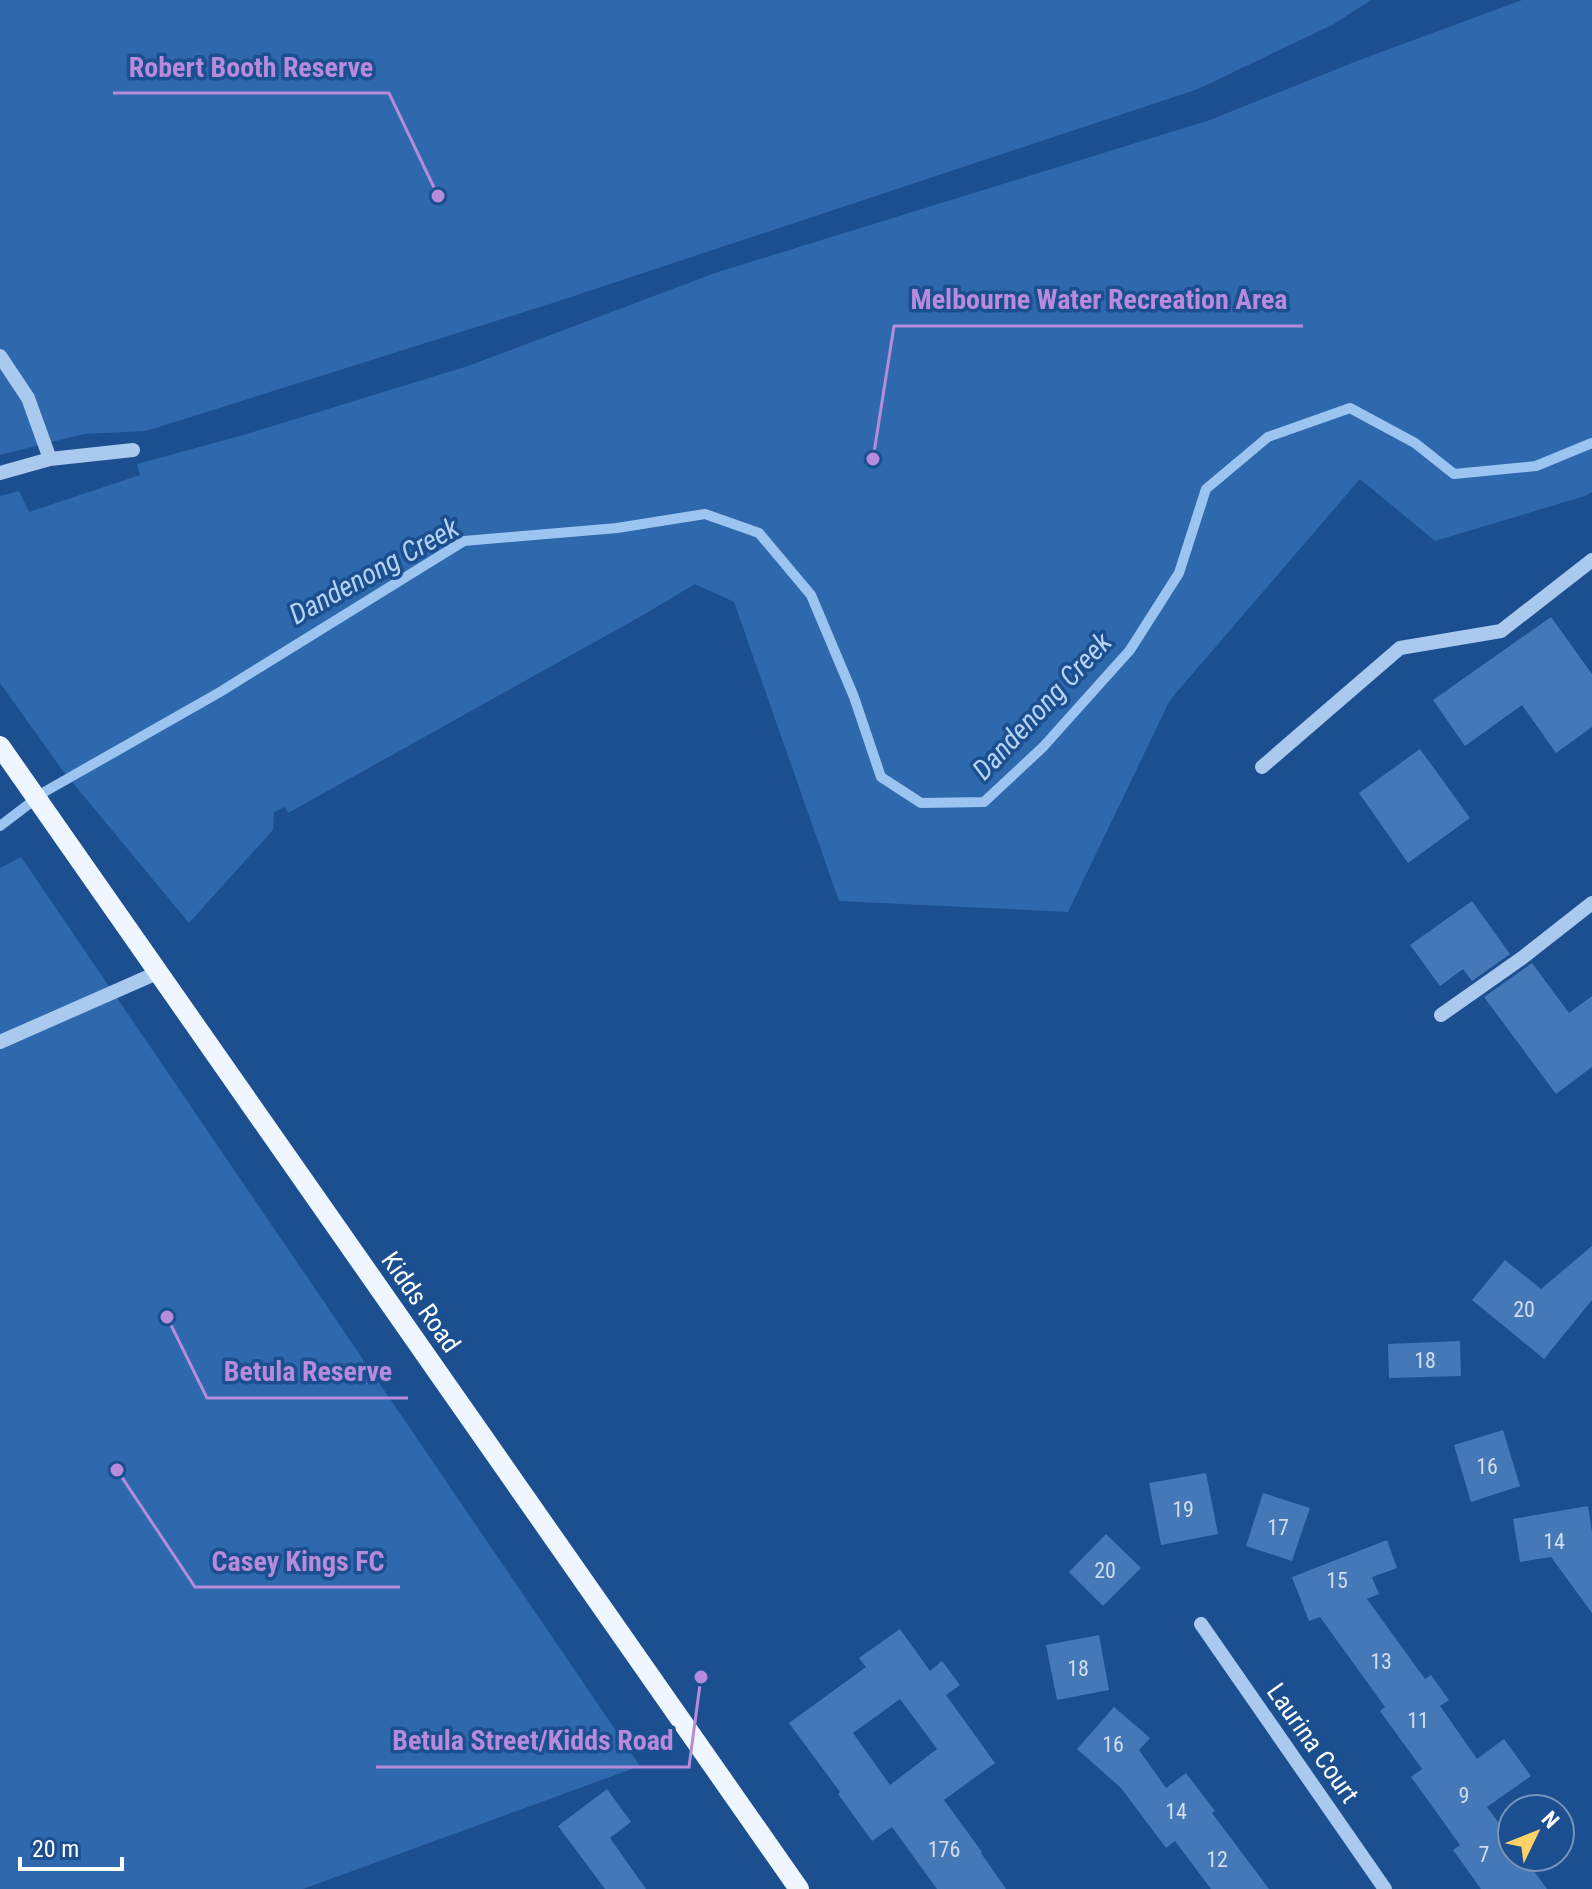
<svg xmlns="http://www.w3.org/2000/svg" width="1592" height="1889" viewBox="0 0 1592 1889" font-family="'Roboto Condensed',sans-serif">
<rect width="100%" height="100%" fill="#1b4f8f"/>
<path fill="#2e69ad" d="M 0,0 L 1371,0 L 1334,24 L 1198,89 L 556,302 L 146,431 L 84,434 L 0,455 Z
M 1522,0 L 1592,0 L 1592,492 L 1585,496 L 1435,541 L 1360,479 L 1170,700 L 1068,912 L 839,901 L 734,602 L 695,584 L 645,614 L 288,813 L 285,807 L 274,812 L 273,830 L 189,923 L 63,771 L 0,683 L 0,496 L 19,491 L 29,512 L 140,475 L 137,464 L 247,434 L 468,366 L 715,273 L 1210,120 L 1357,61 Z
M 21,857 L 640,1766 L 303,1889 L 0,1889 L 0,868 Z"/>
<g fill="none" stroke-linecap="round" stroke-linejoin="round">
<path stroke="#9cc4f0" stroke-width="10" d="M 0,826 L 46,791 L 220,692 L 464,541 L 617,528 L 705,514 L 759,533 L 811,595 L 854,697 L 881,777 L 921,803 L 984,802 L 1043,747 L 1130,650 L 1179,573 L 1206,489 L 1268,437 L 1350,408 L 1415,443 L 1454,474 L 1536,466 L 1592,443"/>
</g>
<path fill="#4478b7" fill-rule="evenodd" d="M 1551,617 L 1592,674 L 1592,727 L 1556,753 L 1522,705 L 1465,746 L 1433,700 Z
M 1420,749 L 1470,818 L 1408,863 L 1359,793 Z
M 1472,901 L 1510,954 L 1472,981 L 1463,969 L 1440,986 L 1410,945 Z
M 1532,963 L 1569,1013 L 1592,996 L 1592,1067 L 1556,1094 L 1484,997 Z
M 1592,1246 L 1592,1300 L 1544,1359 L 1472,1300 L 1505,1260 L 1541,1289 Z
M 1460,1341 L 1461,1376 L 1389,1378 L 1388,1344 Z
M 1503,1430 L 1520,1486 L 1471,1502 L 1454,1445 Z
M 1206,1473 L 1218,1534 L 1161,1545 L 1149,1483 Z
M 1263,1493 L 1310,1508 L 1292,1561 L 1246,1546 Z
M 1588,1506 L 1592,1532 L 1592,1613 L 1551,1557 L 1520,1562 L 1513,1519 Z
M 1106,1534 L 1141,1568 L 1103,1606 L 1069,1572 Z
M 1387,1540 L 1397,1568 L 1372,1577 L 1379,1594 L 1367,1599 L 1425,1679 L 1431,1675 L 1449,1700 L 1440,1706 L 1477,1759 L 1504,1739 L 1531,1776 L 1487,1807 L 1512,1841 L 1512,1857 L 1524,1857 L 1547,1889 L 1481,1889 L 1453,1850 L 1460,1845 L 1411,1777 L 1422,1769 L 1380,1711 L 1385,1707 L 1320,1617 L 1309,1621 L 1292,1577 Z
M 900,1629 L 930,1671 L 942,1661 L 960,1685 L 946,1695 L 995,1763 L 944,1800 L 982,1852 L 981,1853 L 1006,1889 L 937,1889 L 892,1827 L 872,1841 L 838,1794 L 840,1792 L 789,1723 L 866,1667 L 859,1658 ZM 900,1699 L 937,1749 L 890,1785 L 853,1733 Z
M 1099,1635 L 1109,1690 L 1057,1700 L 1046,1645 Z
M 1114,1707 L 1150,1738 L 1139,1750 L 1166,1788 L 1186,1773 L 1215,1811 L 1212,1813 L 1269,1889 L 1211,1889 L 1175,1841 L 1166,1848 L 1121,1788 L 1077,1749 Z
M 607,1789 L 631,1822 L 610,1838 L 646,1889 L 605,1889 L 558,1826 Z"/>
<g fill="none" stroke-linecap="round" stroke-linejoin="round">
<path stroke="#a9c9ee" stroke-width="14" d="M 0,356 L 28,398 L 50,459
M 0,473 L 50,459 L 133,450
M 1262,767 L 1400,648 L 1501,631 L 1592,560
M 1441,1015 L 1522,958 L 1592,903
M 0,1042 L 159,972
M 1201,1624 L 1385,1889"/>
<path stroke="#f0f6ff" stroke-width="20" d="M 0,746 L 799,1889"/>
</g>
<g text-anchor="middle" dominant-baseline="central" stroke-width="7" stroke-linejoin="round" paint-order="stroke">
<g font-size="22" fill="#d0dded">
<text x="1524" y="1309">20</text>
<text x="1425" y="1360">18</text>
<text x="1487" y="1466">16</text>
<text x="1183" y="1509">19</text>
<text x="1278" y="1527">17</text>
<text x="1554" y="1541">14</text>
<text x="1105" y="1570">20</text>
<text x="1337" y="1580">15</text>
<text x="1381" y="1661">13</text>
<text x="1078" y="1668">18</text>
<text x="1418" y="1720">11</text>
<text x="1113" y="1744">16</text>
<text x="1464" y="1795">9</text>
<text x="1176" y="1811">14</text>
<text x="944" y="1849">176</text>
<text x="1484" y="1854">7</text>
<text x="1217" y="1859">12</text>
</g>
<g font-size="26" fill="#fff" stroke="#1b4f8f">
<text transform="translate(421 1302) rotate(55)">Kidds Road</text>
<text transform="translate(1313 1743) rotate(55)">Laurina Court</text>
</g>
<g font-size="28" font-style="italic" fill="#b5d3f5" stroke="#1b4f8f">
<text transform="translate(374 571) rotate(-29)">Dandenong Creek</text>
<text transform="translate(1042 706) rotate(-47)">Dandenong Creek</text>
</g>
</g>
<path fill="none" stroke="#b68bdc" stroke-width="3" d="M438 196L389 93H113M873 459L894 326H1303M167 1317L207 1398H408M117 1470L195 1587H400M701 1677L689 1767H376"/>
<g fill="#b68bdc" stroke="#1b4f8f" stroke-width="3">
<circle cx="438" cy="196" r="8"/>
<circle cx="873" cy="459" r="8"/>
<circle cx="167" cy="1317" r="8"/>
<circle cx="117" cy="1470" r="8"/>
<circle cx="701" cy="1677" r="8"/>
</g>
<g font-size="28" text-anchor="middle" font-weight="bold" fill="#b68bdc" stroke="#1b4f8f" stroke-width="7" stroke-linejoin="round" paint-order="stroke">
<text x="251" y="77">Robert Booth Reserve</text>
<text x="1099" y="309">Melbourne Water Recreation Area</text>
<text x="308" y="1381">Betula Reserve</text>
<text x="298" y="1571">Casey Kings FC</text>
<text x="533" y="1750">Betula Street/Kidds Road</text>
</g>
<g transform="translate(1536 1833) rotate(47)"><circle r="38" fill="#1b4f8f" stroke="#7695bc" stroke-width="2"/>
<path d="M0-6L14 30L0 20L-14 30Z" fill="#ffd166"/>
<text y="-12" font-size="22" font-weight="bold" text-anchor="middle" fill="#ffffff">N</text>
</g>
<path d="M20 1857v12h102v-12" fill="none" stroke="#ffffff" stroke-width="4"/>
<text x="32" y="1857" font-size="24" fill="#ffffff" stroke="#1b4f8f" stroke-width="6" paint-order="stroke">20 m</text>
</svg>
